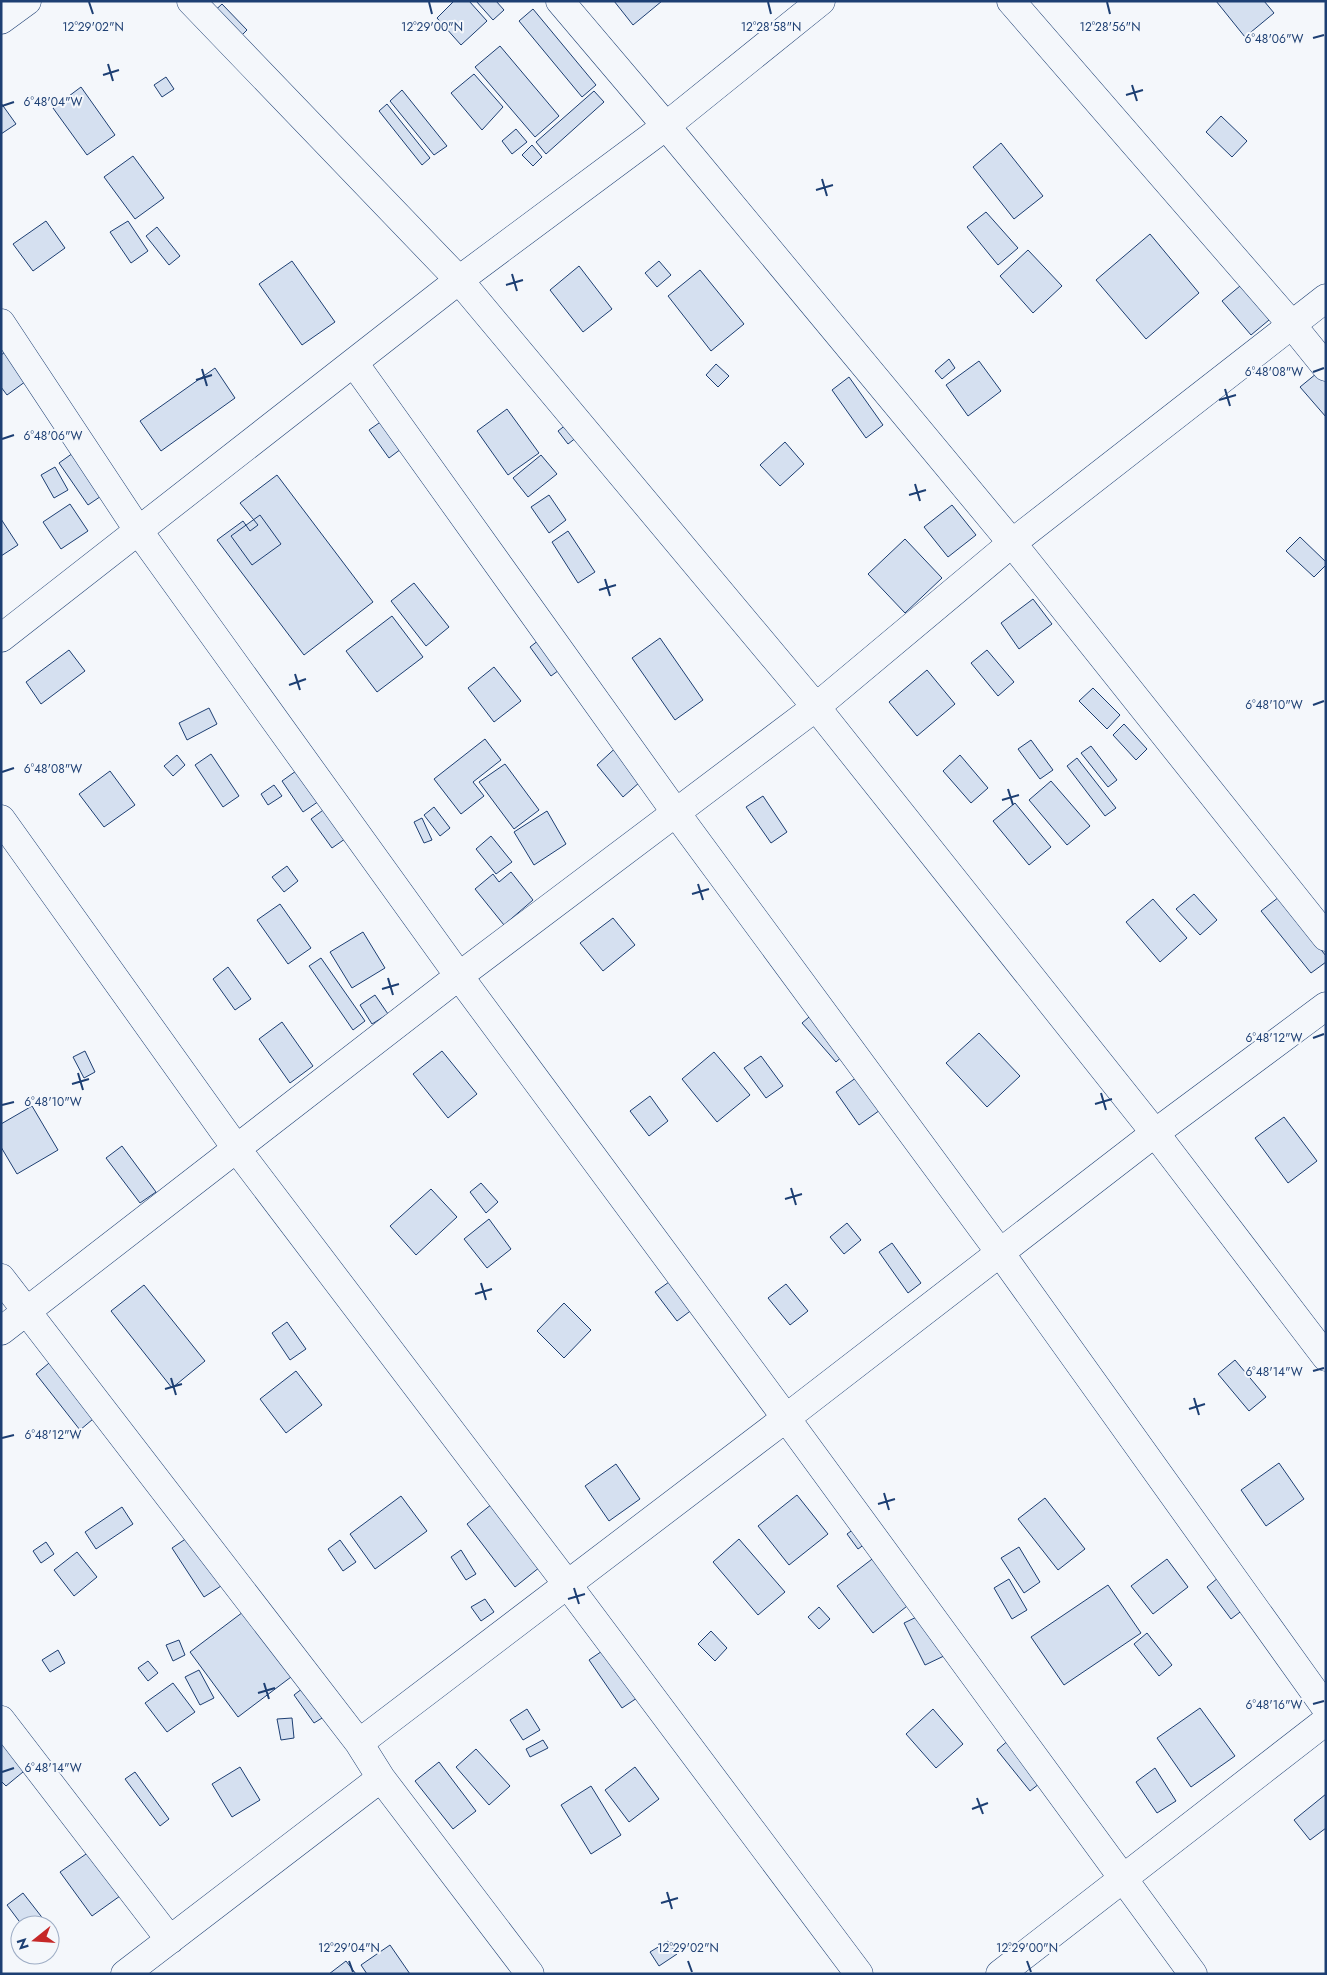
<svg xmlns="http://www.w3.org/2000/svg" width="1327" height="1975" viewBox="0 0 1327 1975" font-family="Jost,sans-serif">
<rect width="100%" height="100%" fill="#f4f7fb"/>
<path fill="#d5e0f0" stroke="#1d3f73" d="M 454,1 L 469,1 L 487,21 L 461,45 L 437,18 Z
M 476,1 L 496,1 L 504,10 L 493,20 Z
M 614,1 L 662,1 L 633,25 Z
M 1216,1 L 1264,1 L 1274,13 L 1245,37 Z
M 222,4 L 247,30 L 235,42 L 210,15 Z
M 533,9 L 596,85 L 582,97 L 519,21 Z
M 500,46 L 559,116 L 535,137 L 475,67 Z
M 474,74 L 503,107 L 482,130 L 451,93 Z
M 166,77 L 174,89 L 162,97 L 154,85 Z
M 81,87 L 115,135 L 87,155 L 53,108 Z
M 402,90 L 447,146 L 434,155 L 390,101 Z
M 594,91 L 604,102 L 546,154 L 536,142 Z
M 1,103 L 16,124 L 1,134 Z
M 387,104 L 430,158 L 422,165 L 379,111 Z
M 1221,116 L 1247,141 L 1232,157 L 1206,132 Z
M 516,129 L 527,142 L 512,154 L 502,141 Z
M 1001,143 L 1043,196 L 1014,219 L 973,167 Z
M 532,145 L 542,157 L 533,166 L 522,155 Z
M 133,156 L 164,198 L 135,219 L 104,177 Z
M 986,212 L 1018,248 L 998,265 L 967,227 Z
M 46,221 L 65,248 L 33,271 L 13,244 Z
M 128,221 L 148,251 L 131,263 L 110,232 Z
M 157,227 L 180,256 L 169,265 L 146,236 Z
M 1150,234 L 1199,293 L 1146,339 L 1096,280 Z
M 1028,250 L 1062,286 L 1033,313 L 1000,276 Z
M 292,261 L 335,322 L 302,345 L 259,284 Z
M 659,261 L 671,275 L 657,287 L 645,273 Z
M 579,266 L 612,309 L 583,332 L 550,290 Z
M 700,270 L 744,324 L 711,351 L 668,296 Z
M 1246,281 L 1275,315 L 1251,335 L 1222,301 Z
M 12,347 L 33,376 L 7,395 L 1,387 L 1,355 Z
M 949,359 L 955,368 L 942,379 L 935,371 Z
M 979,361 L 1001,391 L 968,416 L 946,385 Z
M 716,364 L 729,376 L 718,387 L 706,375 Z
M 215,368 L 235,398 L 161,451 L 140,421 Z
M 1322,369 L 1326,373 L 1326,417 L 1300,387 Z
M 849,377 L 883,425 L 866,438 L 832,390 Z
M 507,409 L 539,453 L 508,475 L 477,431 Z
M 389,416 L 409,443 L 389,458 L 369,430 Z
M 571,421 L 581,434 L 568,444 L 558,431 Z
M 785,442 L 804,464 L 780,486 L 760,465 Z
M 80,448 L 110,490 L 88,505 L 59,463 Z
M 541,455 L 557,474 L 528,497 L 513,478 Z
M 55,467 L 68,490 L 54,498 L 41,475 Z
M 277,475 L 373,602 L 304,655 L 217,540 L 243,521 L 250,531 L 258,525 L 240,503 Z
M 549,495 L 566,520 L 549,533 L 531,507 Z
M 70,504 L 88,531 L 61,549 L 43,522 Z
M 952,505 L 976,535 L 948,557 L 924,527 Z
M 260,515 L 281,544 L 252,565 L 231,536 Z
M 1,519 L 18,545 L 1,556 Z
M 568,531 L 595,572 L 578,583 L 552,542 Z
M 1300,537 L 1326,562 L 1326,565 L 1314,577 L 1286,551 Z
M 905,539 L 942,578 L 905,613 L 868,574 Z
M 414,583 L 449,627 L 426,646 L 391,601 Z
M 1033,599 L 1052,624 L 1019,649 L 1001,623 Z
M 392,616 L 423,657 L 377,692 L 346,651 Z
M 548,633 L 570,662 L 551,676 L 530,647 Z
M 660,638 L 703,700 L 675,720 L 632,658 Z
M 69,650 L 85,671 L 41,704 L 26,682 Z
M 987,650 L 1014,682 L 998,696 L 971,663 Z
M 494,667 L 521,701 L 494,722 L 468,688 Z
M 927,670 L 955,704 L 917,736 L 889,702 Z
M 1093,688 L 1120,715 L 1107,729 L 1079,701 Z
M 209,708 L 217,724 L 187,740 L 179,723 Z
M 1124,724 L 1147,749 L 1136,760 L 1113,735 Z
M 485,739 L 501,760 L 473,782 L 484,796 L 461,814 L 434,779 Z
M 1031,740 L 1053,770 L 1040,779 L 1018,749 Z
M 622,742 L 649,774 L 623,797 L 597,765 Z
M 1091,746 L 1117,780 L 1108,787 L 1081,753 Z
M 211,754 L 239,796 L 223,807 L 195,765 Z
M 177,755 L 185,765 L 173,776 L 164,766 Z
M 960,755 L 988,788 L 971,803 L 943,771 Z
M 1077,758 L 1116,808 L 1105,816 L 1067,766 Z
M 505,764 L 539,810 L 514,829 L 479,782 Z
M 303,766 L 325,797 L 303,812 L 282,781 Z
M 110,771 L 135,805 L 104,827 L 79,794 Z
M 1051,781 L 1090,826 L 1067,845 L 1029,800 Z
M 274,785 L 282,796 L 268,805 L 261,794 Z
M 763,796 L 787,832 L 771,843 L 746,807 Z
M 1015,803 L 1051,847 L 1029,865 L 993,821 Z
M 330,805 L 352,834 L 332,848 L 311,819 Z
M 434,807 L 450,828 L 440,836 L 424,815 Z
M 547,811 L 566,844 L 534,865 L 514,832 Z
M 422,818 L 432,840 L 424,843 L 414,822 Z
M 491,836 L 512,862 L 496,874 L 476,849 Z
M 287,866 L 298,881 L 284,892 L 272,877 Z
M 511,872 L 533,900 L 504,925 L 475,889 L 493,874 L 499,882 Z
M 1194,894 L 1217,920 L 1200,935 L 1176,909 Z
M 1279,897 L 1326,956 L 1326,962 L 1311,973 L 1261,911 Z
M 1153,899 L 1187,938 L 1160,962 L 1126,922 Z
M 280,904 L 311,948 L 288,964 L 257,920 Z
M 613,918 L 635,945 L 603,971 L 580,943 Z
M 363,932 L 385,968 L 352,988 L 330,952 Z
M 321,958 L 365,1021 L 353,1030 L 309,966 Z
M 228,967 L 251,999 L 235,1010 L 213,979 Z
M 375,995 L 388,1014 L 372,1024 L 360,1005 Z
M 815,1012 L 849,1050 L 836,1062 L 802,1023 Z
M 282,1022 L 313,1066 L 290,1083 L 259,1039 Z
M 979,1033 L 1020,1076 L 987,1107 L 946,1063 Z
M 85,1051 L 95,1072 L 84,1078 L 73,1057 Z
M 442,1051 L 477,1094 L 448,1118 L 413,1074 Z
M 714,1052 L 750,1095 L 717,1122 L 682,1079 Z
M 761,1056 L 783,1086 L 766,1098 L 744,1068 Z
M 860,1075 L 883,1108 L 859,1125 L 836,1092 Z
M 650,1096 L 668,1121 L 649,1136 L 630,1111 Z
M 32,1106 L 58,1150 L 17,1174 L 1,1147 L 1,1124 Z
M 1284,1117 L 1317,1161 L 1288,1183 L 1255,1138 Z
M 122,1146 L 156,1192 L 140,1203 L 106,1158 Z
M 481,1183 L 498,1202 L 486,1213 L 470,1192 Z
M 431,1189 L 457,1217 L 416,1255 L 390,1226 Z
M 489,1219 L 511,1249 L 487,1268 L 464,1239 Z
M 847,1223 L 861,1240 L 844,1254 L 830,1237 Z
M 892,1243 L 921,1283 L 908,1293 L 879,1252 Z
M 676,1277 L 697,1306 L 677,1321 L 655,1292 Z
M 786,1284 L 808,1311 L 790,1325 L 768,1298 Z
M 144,1285 L 205,1361 L 172,1388 L 111,1311 Z
M 564,1303 L 591,1330 L 564,1358 L 537,1331 Z
M 287,1322 L 306,1349 L 290,1360 L 272,1333 Z
M 55,1358 L 99,1414 L 80,1430 L 36,1374 Z
M 1235,1360 L 1266,1397 L 1249,1411 L 1218,1374 Z
M 296,1371 L 322,1405 L 286,1433 L 260,1399 Z
M 1279,1463 L 1304,1499 L 1266,1526 L 1241,1490 Z
M 616,1464 L 640,1499 L 609,1521 L 585,1486 Z
M 797,1495 L 828,1534 L 789,1565 L 758,1526 Z
M 401,1496 L 427,1531 L 375,1569 L 350,1534 Z
M 1045,1498 L 1085,1549 L 1058,1570 L 1018,1519 Z
M 497,1500 L 545,1563 L 515,1587 L 467,1524 Z
M 122,1507 L 133,1524 L 96,1549 L 85,1532 Z
M 861,1524 L 872,1539 L 858,1549 L 847,1534 Z
M 190,1536 L 221,1586 L 204,1597 L 172,1548 Z
M 739,1539 L 785,1592 L 758,1615 L 713,1562 Z
M 340,1540 L 356,1562 L 343,1571 L 328,1549 Z
M 46,1542 L 54,1554 L 41,1563 L 33,1551 Z
M 1019,1547 L 1040,1582 L 1024,1593 L 1001,1558 Z
M 461,1550 L 476,1574 L 466,1580 L 451,1557 Z
M 77,1552 L 97,1577 L 74,1596 L 54,1570 Z
M 880,1553 L 916,1599 L 873,1633 L 837,1586 Z
M 1167,1559 L 1188,1587 L 1153,1614 L 1131,1586 Z
M 1224,1573 L 1248,1606 L 1231,1619 L 1207,1587 Z
M 1009,1579 L 1027,1610 L 1012,1619 L 994,1588 Z
M 1108,1585 L 1141,1633 L 1064,1685 L 1031,1637 Z
M 485,1599 L 494,1612 L 481,1621 L 471,1607 Z
M 819,1607 L 830,1619 L 819,1629 L 808,1617 Z
M 247,1609 L 295,1674 L 238,1717 L 190,1652 Z
M 925,1613 L 946,1655 L 925,1665 L 904,1623 Z
M 711,1631 L 727,1648 L 715,1661 L 698,1644 Z
M 1147,1633 L 1172,1665 L 1159,1676 L 1134,1644 Z
M 179,1640 L 185,1655 L 173,1661 L 166,1645 Z
M 611,1645 L 643,1694 L 622,1708 L 589,1660 Z
M 58,1650 L 65,1663 L 50,1672 L 42,1660 Z
M 148,1661 L 158,1673 L 148,1681 L 138,1668 Z
M 199,1670 L 214,1698 L 200,1705 L 185,1677 Z
M 173,1683 L 195,1712 L 167,1732 L 145,1703 Z
M 307,1685 L 327,1715 L 314,1723 L 294,1695 Z
M 1200,1708 L 1235,1756 L 1191,1787 L 1157,1738 Z
M 527,1709 L 540,1730 L 523,1740 L 510,1720 Z
M 933,1709 L 963,1744 L 936,1768 L 906,1734 Z
M 292,1718 L 294,1738 L 281,1740 L 277,1719 Z
M 1,1732 L 29,1767 L 6,1786 L 1,1781 Z
M 1010,1739 L 1044,1780 L 1030,1791 L 997,1750 Z
M 543,1740 L 548,1748 L 530,1757 L 526,1749 Z
M 476,1749 L 510,1786 L 489,1805 L 456,1767 Z
M 439,1762 L 476,1811 L 453,1829 L 415,1781 Z
M 240,1767 L 260,1800 L 232,1817 L 212,1784 Z
M 635,1767 L 659,1799 L 629,1822 L 605,1790 Z
M 1155,1768 L 1176,1801 L 1157,1813 L 1136,1782 Z
M 135,1772 L 169,1819 L 160,1826 L 125,1779 Z
M 591,1786 L 621,1835 L 591,1854 L 561,1805 Z
M 1326,1794 L 1326,1828 L 1310,1840 L 1294,1820 Z
M 89,1852 L 120,1896 L 92,1916 L 60,1872 Z
M 23,1893 L 48,1925 L 22,1925 L 7,1905 Z
M 50,1928 L 58,1939 L 50,1945 Z
M 668,1941 L 677,1954 L 659,1966 L 650,1952 Z
M 390,1945 L 410,1974 L 367,1974 L 361,1965 Z
M 346,1961 L 356,1974 L 329,1974 Z"/>
<g fill="none" stroke-linecap="round" stroke-linejoin="round">
<defs>
<path id="minor" d="M 191,1 L 459,280 L 816,707 L 1155,1133 L 1326,1357
M 560,1 L 666,126 L 1012,543 L 1326,937
M 1011,1 L 1292,325 L 1326,367
M 1,20 L 27,1
M 1,323 L 138,530 L 459,976 L 786,1418 L 1193,1974
M 354,363 L 676,813 L 1001,1254 L 1326,1708
M 1,638 L 459,280 L 666,126 L 821,1
M 1,819 L 236,1148 L 567,1584 L 859,1974
M 1,1278 L 359,1743 L 381,1778 L 530,1974
M 1,1331 L 459,976 L 816,707 L 1012,543 L 1326,298
M 1,1720 L 170,1940
M 359,1743 L 786,1418 L 1155,1133 L 1326,1006
M 125,1974 L 381,1778
M 1000,1974 L 1326,1721"/>
</defs>
<use href="#minor" stroke="#1d3f73" stroke-width="29"/>
<use href="#minor" stroke="#f4f7fb" stroke-width="28"/>
</g>
<path fill="none" stroke="#1d3f73" stroke-width="2" d="M 89,2 L 93,14M 429,2 L 432,14M 768,2 L 771,14M 1107,2 L 1110,14M 1313,38 L 1324,35M 108,64 L 113,81M 103,75 L 119,70M 1132,85 L 1137,101M 1126,95 L 1143,90M 2,106 L 14,102M 822,179 L 827,196M 816,190 L 833,185M 512,274 L 517,291M 506,285 L 523,280M 202,369 L 207,386M 1313,372 L 1324,368M 196,380 L 212,375M 1225,389 L 1230,406M 1219,400 L 1236,395M 2,439 L 14,435M 915,484 L 920,501M 909,495 L 926,490M 605,579 L 610,596M 599,590 L 616,585M 295,674 L 300,690M 289,685 L 306,679M 1313,705 L 1324,701M 2,772 L 14,768M 1008,789 L 1013,805M 1002,800 L 1019,795M 698,884 L 703,900M 692,894 L 709,889M 388,978 L 393,995M 382,989 L 399,984M 1313,1038 L 1324,1034M 78,1073 L 83,1090M 72,1084 L 89,1079M 1101,1093 L 1106,1110M 1095,1104 L 1112,1099M 2,1105 L 14,1102M 791,1188 L 796,1205M 785,1199 L 802,1194M 481,1283 L 486,1300M 475,1294 L 492,1289M 1313,1371 L 1324,1368M 171,1378 L 176,1395M 165,1389 L 182,1384M 1194,1398 L 1199,1415M 1189,1409 L 1205,1404M 2,1438 L 14,1435M 884,1493 L 889,1510M 878,1504 L 895,1499M 574,1588 L 579,1604M 568,1599 L 585,1594M 264,1683 L 269,1699M 258,1693 L 275,1688M 1313,1704 L 1324,1701M 2,1772 L 14,1768M 977,1798 L 983,1814M 972,1809 L 988,1803M 667,1892 L 672,1909M 661,1903 L 678,1898M 349,1961 L 353,1972M 688,1961 L 692,1972M 1027,1961 L 1031,1972"/>
<g font-size="12" text-anchor="middle" fill="#1d3f73" stroke="#f4f7fb" stroke-width="4" stroke-linejoin="round" paint-order="stroke">
<text x="93" y="31">12°29'02"N</text>
<text x="432" y="31">12°29'00"N</text>
<text x="771" y="31">12°28'58"N</text>
<text x="1110" y="31">12°28'56"N</text>
<text x="1274" y="43">6°48'06"W</text>
<text x="53" y="106">6°48'04"W</text>
<text x="1274" y="376">6°48'08"W</text>
<text x="53" y="440">6°48'06"W</text>
<text x="1274" y="709">6°48'10"W</text>
<text x="53" y="773">6°48'08"W</text>
<text x="1274" y="1042">6°48'12"W</text>
<text x="53" y="1106">6°48'10"W</text>
<text x="1274" y="1376">6°48'14"W</text>
<text x="53" y="1439">6°48'12"W</text>
<text x="1274" y="1709">6°48'16"W</text>
<text x="53" y="1772">6°48'14"W</text>
<text x="349" y="1952">12°29'04"N</text>
<text x="688" y="1952">12°29'02"N</text>
<text x="1027" y="1952">12°29'00"N</text>
</g>
<rect width="1327" height="1975" fill="none" stroke="#1d3f73" stroke-width="5"/>
<g transform="translate(35 1940) rotate(253)"><circle r="24" fill="#f4f7fb" stroke="#9eadc5"/>
<path d="M0-4L9 19L0 12L-9 19Z" fill="#c62828"/>
<text y="-8" font-size="14" font-weight="bold" text-anchor="middle" fill="#1d3f73">N</text>
</g>
</svg>
